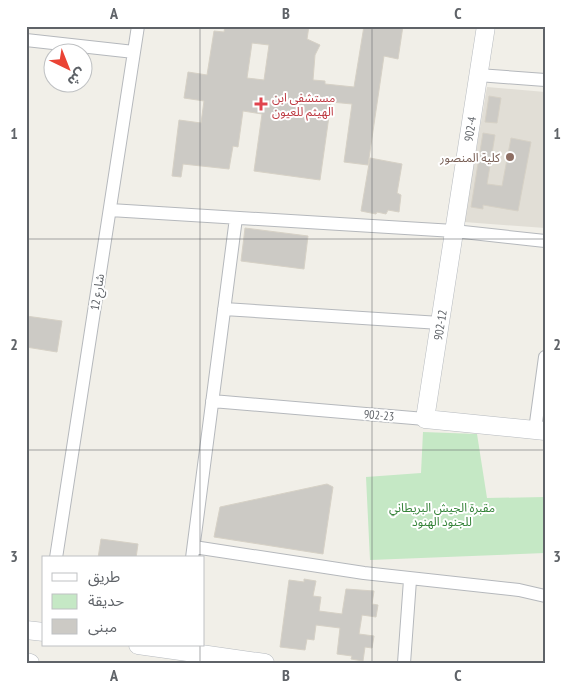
<svg xmlns="http://www.w3.org/2000/svg" width="571" height="689" viewBox="0 0 571 689" font-family="'PT Sans Narrow','Noto Sans Arabic',sans-serif">
<rect width="100%" height="100%" fill="#f1efe8"/>
<path fill="#e1ded6" d="M 487,87 L 545,92 L 545,228 L 464,222 Z"/>
<path fill="#c5e8c5" d="M 423,432 L 477,434 L 487,498 L 545,497 L 545,553 L 370,560 L 366,477 L 421,473 Z"/>
<path fill="#cccac5" stroke="#d6d1c6" fill-rule="evenodd" d="M 225,26 L 309,26 L 307,39 L 320,45 L 315,55 L 313,80 L 325,81 L 325,84 L 354,87 L 364,26 L 403,26 L 398,59 L 384,56 L 368,165 L 344,162 L 352,104 L 331,102 L 320,180 L 254,171 L 262,114 L 243,111 L 238,147 L 233,146 L 229,169 L 183,164 L 181,177 L 172,176 L 179,120 L 201,123 L 204,101 L 184,98 L 188,72 L 207,75 L 214,31 L 224,32 ZM 252,43 L 269,45 L 264,80 L 247,78 Z
M 489,96 L 501,98 L 497,123 L 485,122 Z
M 483,133 L 495,135 L 487,184 L 502,186 L 511,138 L 531,142 L 518,211 L 483,205 L 483,209 L 471,207 Z
M 370,158 L 402,164 L 397,193 L 401,195 L 399,212 L 388,210 L 386,214 L 377,212 L 376,214 L 361,211 Z
M 245,228 L 308,236 L 304,269 L 241,261 Z
M 26,316 L 62,321 L 57,352 L 26,347 Z
M 327,484 L 333,487 L 323,554 L 214,537 L 220,507 Z
M 101,539 L 138,544 L 136,558 L 98,558 Z
M 304,579 L 316,581 L 313,596 L 321,597 L 319,611 L 342,614 L 346,589 L 374,591 L 372,604 L 378,605 L 376,617 L 362,615 L 359,634 L 374,636 L 372,648 L 365,647 L 363,661 L 351,659 L 352,656 L 337,654 L 340,628 L 316,625 L 314,640 L 307,639 L 305,650 L 280,647 L 289,580 L 304,582 Z"/>
<g fill="none" stroke-linecap="round" stroke-linejoin="round">
<defs>
<path id="street" d="M 26,40 L 134,52
M 478,75 L 545,80
M 110,210 L 454,231 L 545,241
M 224,309 L 440,323
M 212,401 L 425,419
M 535,430 L 545,357
M 194,547 L 364,573 L 519,590 L 545,596
M 56,558 L 138,26
M 192,558 L 236,218
M 404,663 L 410,580"/>
<path id="secondary" d="M 486,26 L 425,419 L 545,431
M 26,630 L 44,632
M 138,645 L 265,663
M 26,662 L 30,663"/>
</defs>
<use href="#street" stroke="#b5b8bc" stroke-width="14"/>
<use href="#secondary" stroke="#b6babf" stroke-width="19"/>
<use href="#street" stroke="#fff" stroke-width="12"/>
<use href="#secondary" stroke="#fff" stroke-width="18"/>
</g>
<path fill="none" stroke="#5f6368" stroke-width="1" stroke-opacity="0.55" d="M 200,26 L 200,558M 372,26 L 372,663M 26,239 L 545,239M 26,450 L 545,450M 200,645 L 200,663"/>
<path fill="#e0444e" stroke="#fff" stroke-width="2" d="M258.5 96.5h5v5h5v5h-5v5h-5v-5h-5v-5h5z"/>
<circle fill="#8d6e63" stroke="#fff" stroke-width="2" cx="510" cy="157" r="5"/>
<g text-anchor="middle" dominant-baseline="central" stroke-width="4" stroke-linejoin="round" paint-order="stroke">
<g font-size="12" fill="#be3a42" stroke="#fff" text-anchor="start">
<text x="272" y="97">مستشفى ابن<tspan x="272" dy="14">الهيثم للعيون</tspan></text>
</g>
<g font-size="12" fill="#5f6368" stroke="#fff">
<text transform="translate(470 129) rotate(-81)">902-4</text>
<text transform="translate(97 292) rotate(-81)">شارع 12</text>
<text transform="translate(440 325) rotate(-81)">902-12</text>
<text transform="translate(379 415) rotate(5)">902-23</text>
</g>
<g font-size="12" fill="#785e54" stroke="#fff" text-anchor="end">
<text x="500" y="157">كلية المنصور</text>
</g>
<g font-size="12" fill="#348238" stroke="#fff">
<text x="442" y="507">مقبرة الجيش البريطاني<tspan x="442" dy="14">للجنود الهنود</tspan></text>
</g>
</g>
<rect width="571" height="689" fill="none" stroke="#ffffff" stroke-width="55"/>
<rect x="42" y="556" width="162" height="90" fill="#ffffff" stroke="#bfc1c3"/>
<rect x="52" y="573" width="25" height="8" fill="#ffffff" stroke="#bfc1c3"/>
<text x="88" y="582" font-size="15" fill="#5f6368">طريق</text>
<rect x="52" y="594" width="25" height="15" fill="#c5e8c5" stroke="#bfc1c3"/>
<text x="88" y="606" font-size="15" fill="#5f6368">حديقة</text>
<rect x="52" y="619" width="25" height="15" fill="#cccac5" stroke="#bfc1c3"/>
<text x="88" y="632" font-size="15" fill="#5f6368">مبنى</text>
<g transform="translate(68 68) rotate(137)"><circle r="24" fill="#ffffff" stroke="#bfc1c3"/>
<path d="M0-4L9 19L0 12L-9 19Z" fill="#ea4335"/>
<text y="-8" font-size="14" font-weight="bold" text-anchor="middle" fill="#5f6368">ش</text>
</g>
<rect x="28" y="28" width="516" height="634" fill="none" stroke="#5f6368" stroke-width="2"/>
<g font-size="16" text-anchor="middle" font-weight="bold" fill="#5f6368">
<text x="114" y="19">A</text>
<text x="286" y="19">B</text>
<text x="458" y="19">C</text>
<text x="14" y="139">1</text>
<text x="557" y="139">1</text>
<text x="14" y="350">2</text>
<text x="557" y="350">2</text>
<text x="14" y="562">3</text>
<text x="557" y="562">3</text>
<text x="114" y="681">A</text>
<text x="286" y="681">B</text>
<text x="458" y="681">C</text>
</g>
</svg>
